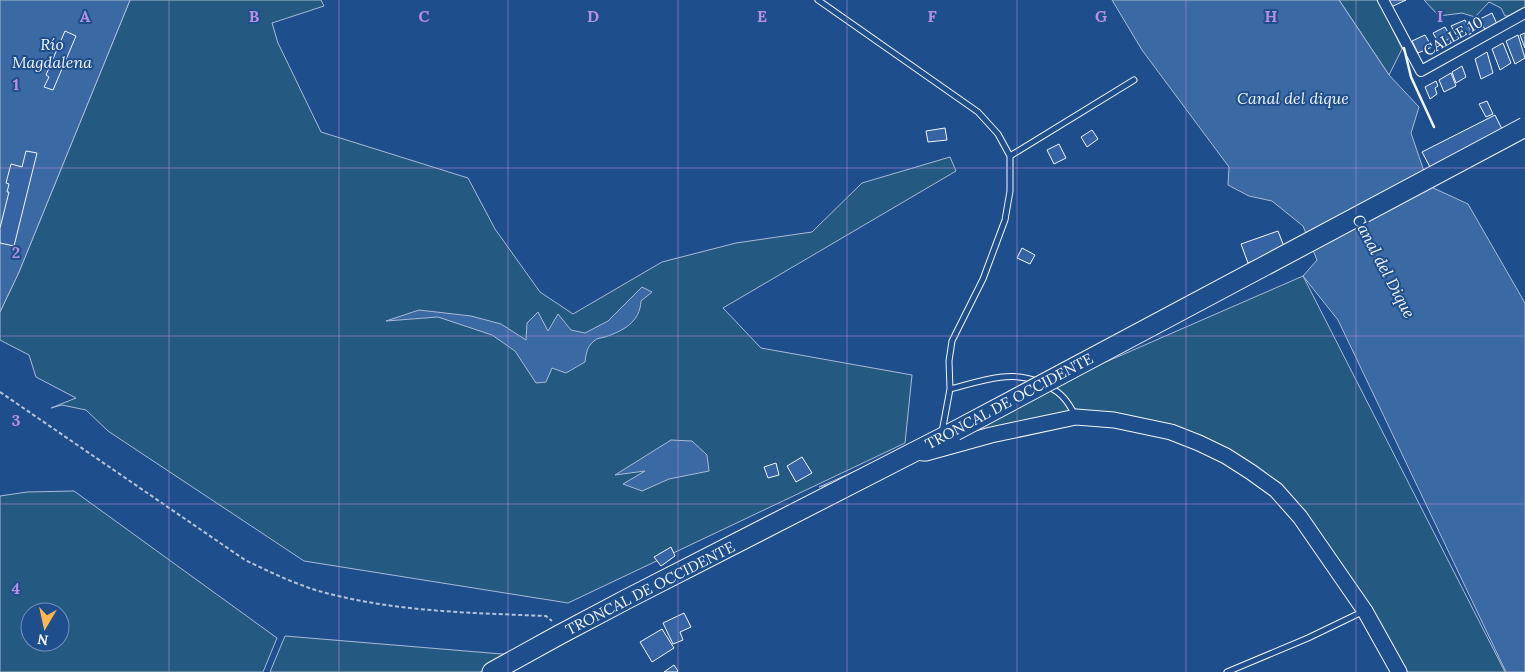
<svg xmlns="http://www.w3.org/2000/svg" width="1525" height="672" viewBox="0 0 1525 672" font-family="Lora,serif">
<rect width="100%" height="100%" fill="#1f4e8c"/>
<path fill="#245a82" stroke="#a8bbd7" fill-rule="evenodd" d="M 130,0 L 321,0 L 324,6 L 272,23 L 278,43 L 321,132 L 468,178 L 495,229 L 540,292 L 573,314 L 662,262 L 736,243 L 812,232 L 862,183 L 950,157 L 956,171 L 723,308 L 761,348 L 912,375 L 905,443 L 568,603 L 304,561 L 108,431 L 86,410 L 62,405 L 51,408 L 76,398 L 36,377 L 29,355 L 0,340 L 0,312 L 19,272 Z
M 1339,0 L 1377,0 L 1388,19 L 1402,49 L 1389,75 Z
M 1424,0 L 1525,0 L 1525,10 L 1514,16 L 1505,16 L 1501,8 L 1489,2 L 1475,17 L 1462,13 L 1439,16 Z
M 1303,276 L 1505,672 L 1391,672 L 1366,605 L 1276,490 L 1199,443 L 1076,417 L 819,487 Z
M 74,491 L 277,638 L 263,672 L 0,672 L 0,496 L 27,492 ZM 30,612 L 60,612 L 60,642 L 30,642 Z
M 285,636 L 514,655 L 480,672 L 270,672 Z"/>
<path fill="#3b69a3" stroke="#a8bbd7" d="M 0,0 L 130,0 L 19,272 L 0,312 Z
M 1112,0 L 1339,0 L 1389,75 L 1419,107 L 1411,133 L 1429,186 L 1468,204 L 1525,303 L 1525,672 L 1506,672 L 1338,320 L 1303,276 L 1317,260 L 1303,226 L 1272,201 L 1249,196 L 1228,185 L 1229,167 L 1142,50 Z
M 642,287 L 652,292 L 641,301 C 640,322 623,331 605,337 C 601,338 597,338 594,341 C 587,346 586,354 585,362 L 566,373 L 552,368 L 546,382 L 536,383 L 515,351 L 492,335 L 438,317 L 386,321 L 419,310 L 471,316 L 501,324 L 526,340 L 527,323 L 538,312 L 548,331 L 558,314 L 571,330 L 585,333 L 608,321 Z
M 671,440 L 692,441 L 707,455 L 709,471 L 669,479 L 642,491 L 623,484 L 645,471 L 615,475 Z"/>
<path fill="#3563a3" stroke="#f2f6ff" d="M 1387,0 L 1406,0 L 1391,7 Z
M 1492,13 L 1497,24 L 1485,30 L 1480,19 Z
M 1465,20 L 1472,33 L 1459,39 L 1451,26 Z
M 1445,27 L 1451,38 L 1439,44 L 1433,33 Z
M 65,31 L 76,36 L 53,90 L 44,87 L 49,77 L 46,75 Z
M 1525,33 L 1525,48 L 1520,35 Z
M 1425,35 L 1432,47 L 1418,53 L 1412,41 Z
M 1518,35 L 1525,58 L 1515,64 L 1506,41 Z
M 1503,43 L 1511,63 L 1500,70 L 1492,49 Z
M 1487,52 L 1493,73 L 1481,79 L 1475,59 Z
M 1462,66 L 1466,77 L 1456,83 L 1452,72 Z
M 1451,73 L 1456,86 L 1444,92 L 1439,80 Z
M 1436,81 L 1438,86 L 1435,88 L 1437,94 L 1430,99 L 1425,87 Z
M 1487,101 L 1493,114 L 1486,117 L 1479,104 Z
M 1495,115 L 1503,131 L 1431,169 L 1422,152 Z
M 945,128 L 947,140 L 928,142 L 926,131 Z
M 1092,130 L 1098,139 L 1087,147 L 1081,137 Z
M 1059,144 L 1066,158 L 1054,164 L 1047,150 Z
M 26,151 L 37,153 L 14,246 L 0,243 L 0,228 L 9,192 L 7,192 L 9,184 L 6,183 L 11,164 L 22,167 Z
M 1278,231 L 1285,249 L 1248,263 L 1241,244 Z
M 1022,248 L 1035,255 L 1030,264 L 1017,258 Z
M 802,457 L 812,473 L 796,482 L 787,466 Z
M 776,463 L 779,475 L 768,478 L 764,467 Z
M 671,547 L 675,556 L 661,566 L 654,557 Z
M 684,613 L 691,627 L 680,632 L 683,640 L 673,644 L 663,623 Z
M 662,629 L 674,648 L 652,662 L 640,642 Z
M 674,665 L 678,671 L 677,672 L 664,672 Z"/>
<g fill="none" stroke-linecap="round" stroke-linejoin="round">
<defs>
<path id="lane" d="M 818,0 L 978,112 L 998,134 L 1010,156 L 1010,191 L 1005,220 L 983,279 L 952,341 L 949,361 L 950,389 L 942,432
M 1010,156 L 1134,80
M 1049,387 C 1062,393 1068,402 1075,415
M 950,389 C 978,382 1009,370 1036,381
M 1227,672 L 1308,638 L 1362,612"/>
<path id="street" d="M 1383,0 L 1421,71 L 1525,13"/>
<path id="secondary" d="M 922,453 L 926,453 L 991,435 L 1076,417 L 1114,420 L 1171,432 L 1199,443 L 1226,456 L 1251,472 L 1276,490 L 1300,517 L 1365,611 L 1399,672"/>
<path id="highway" d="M 492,672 L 559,635 L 627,599 L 955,431"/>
</defs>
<use href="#lane" stroke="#f2f6ff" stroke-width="7"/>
<use href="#street" stroke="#f2f6ff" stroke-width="12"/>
<use href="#secondary" stroke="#f2f6ff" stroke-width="17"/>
<use href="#highway" stroke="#f2f6ff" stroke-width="21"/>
<path stroke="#b3c4dc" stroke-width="2" stroke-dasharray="4 2.5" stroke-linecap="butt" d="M 0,392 L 245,560 C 274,574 303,588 334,595 C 403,612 475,613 546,616 L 552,621"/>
<use href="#lane" stroke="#1f4e8c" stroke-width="5"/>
<use href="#street" stroke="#1f4e8c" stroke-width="10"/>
<use href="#secondary" stroke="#1f4e8c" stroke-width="15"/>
<use href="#highway" stroke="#1f4e8c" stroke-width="19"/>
<defs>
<path id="highway-bridge" d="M 955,431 L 1525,127"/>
</defs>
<use href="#highway-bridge" stroke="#f2f6ff" stroke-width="21" stroke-linecap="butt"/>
<use href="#highway-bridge" stroke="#1f4e8c" stroke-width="19"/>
<path stroke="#f2f6ff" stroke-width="2.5" d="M 1404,48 L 1411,77 L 1434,127"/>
</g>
<path fill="none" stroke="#b691df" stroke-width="1" stroke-opacity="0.55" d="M 169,0 L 169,672M 339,0 L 339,672M 508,0 L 508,672M 678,0 L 678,672M 847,0 L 847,672M 1017,0 L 1017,672M 1186,0 L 1186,672M 1356,0 L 1356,672M 0,168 L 1525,168M 0,336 L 1525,336M 0,504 L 1525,504"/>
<g text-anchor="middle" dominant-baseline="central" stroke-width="4" stroke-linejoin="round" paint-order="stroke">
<g font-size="15" fill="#f2f6ff" stroke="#1f4e8c">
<text transform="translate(1453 36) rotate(-29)">CALLE 10</text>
<text transform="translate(1009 401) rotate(-28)">TRONCAL DE OCCIDENTE</text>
<text transform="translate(650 588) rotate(-27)">TRONCAL DE OCCIDENTE</text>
</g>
<g font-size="16" font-style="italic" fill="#f2f6ff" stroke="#1f4e8c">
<text x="52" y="44">Río<tspan x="52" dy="18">Magdalena</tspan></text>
<text x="1293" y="98">Canal del dique</text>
<text transform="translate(1384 266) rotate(62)">Canal del Dique</text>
</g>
</g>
<g font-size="16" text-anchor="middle" font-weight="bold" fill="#b691df" stroke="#1f4e8c" stroke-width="4" stroke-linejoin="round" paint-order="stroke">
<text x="85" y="22">A</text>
<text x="254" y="22">B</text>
<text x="424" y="22">C</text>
<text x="593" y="22">D</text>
<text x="762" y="22">E</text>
<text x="932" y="22">F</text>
<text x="1101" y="22">G</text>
<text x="1271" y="22">H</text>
<text x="1440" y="22">I</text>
<text x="16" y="90">1</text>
<text x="16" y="258">2</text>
<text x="16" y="426">3</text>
<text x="16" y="594">4</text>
</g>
<g transform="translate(45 627) rotate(189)"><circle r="24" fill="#1f4e8c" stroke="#7391ba"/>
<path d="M0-4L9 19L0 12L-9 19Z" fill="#ffb74d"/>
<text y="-8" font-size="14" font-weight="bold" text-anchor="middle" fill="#f2f6ff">N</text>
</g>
</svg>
